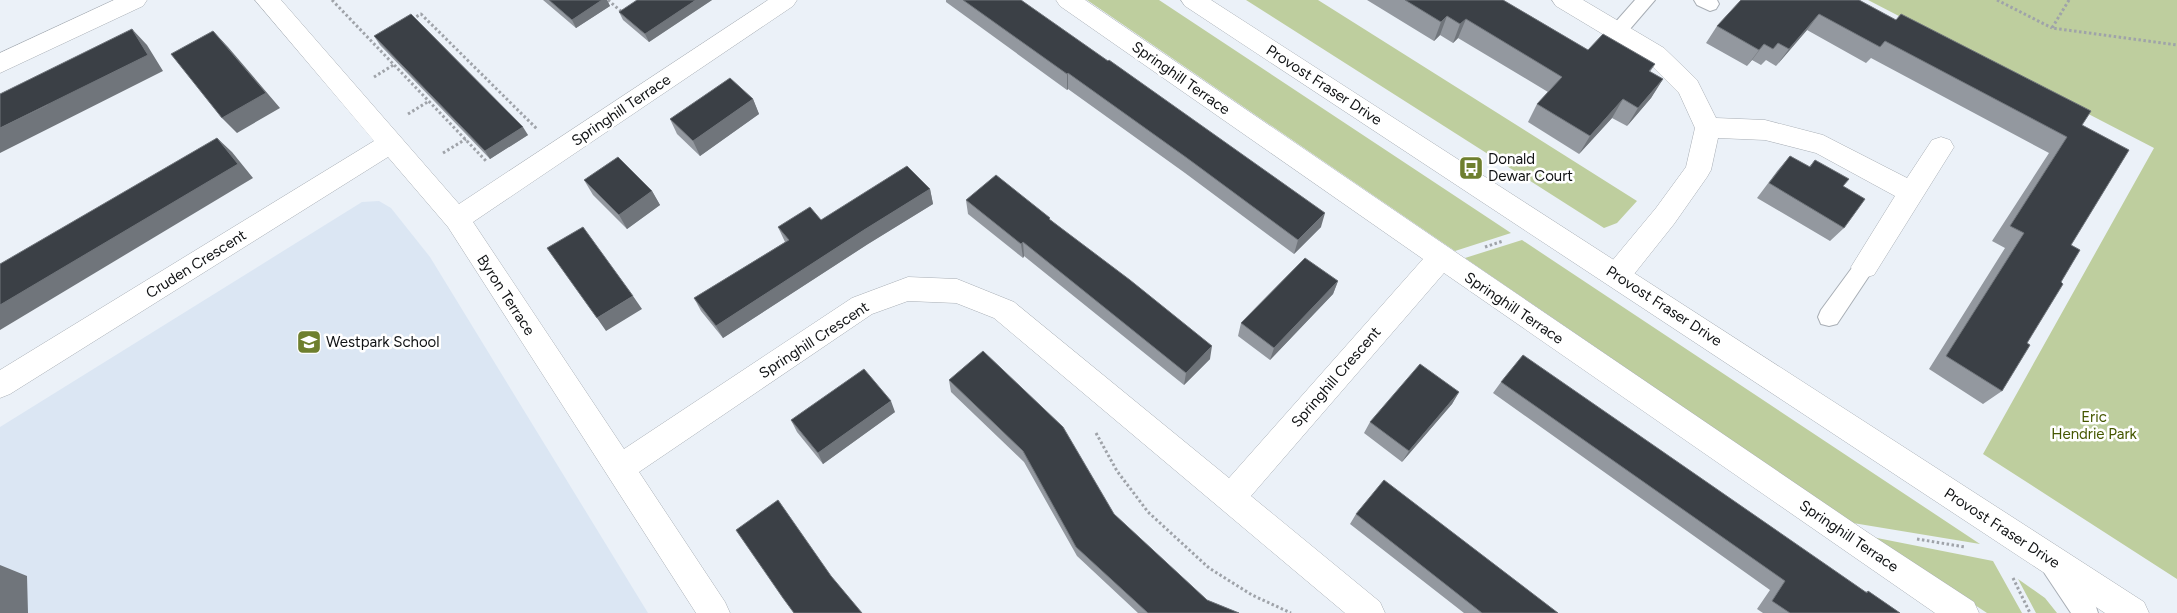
<svg xmlns="http://www.w3.org/2000/svg" width="2177" height="613" viewBox="0 0 2177 613" font-family="Figtree,sans-serif">
<rect width="100%" height="100%" fill="#ebf1f8"/>
<path fill="#dbe6f3" d="M 379,201 L 391,208 L 430,257 L 648,613 L 0,613 L 0,427 L 362,202 Z"/>
<path fill="#bece9e" d="M 1087,0 L 1159,0 L 1511,233 L 1455,251 Z
M 1246,0 L 1318,0 L 1637,201 L 1617,223 L 1604,228 Z
M 1868,0 L 2177,0 L 2177,579 L 1983,454 L 2154,148 Z
M 1522,240 L 1980,544 L 1853,523 L 1465,258 Z
M 1872,537 L 1993,561 L 2022,613 L 1987,613 Z
M 2018,579 L 2045,598 L 2057,613 L 2036,613 Z"/>
<g fill="none" stroke-linecap="round" stroke-linejoin="round">
<defs>
<path id="service" d="M 1635,0 L 1655,0 L 1624,36 L 1618,38 L 1612,36 L 1609,31 L 1612,26 Z
M 1694,0 L 1717,0 L 1719,4 L 1716,9 L 1710,11 L 1697,5 Z
M 1864,258 L 1871,261 L 1874,267 L 1871,273 L 1837,324 L 1829,326 L 1821,324 L 1818,317 L 1821,310 L 1857,261 Z
M 2053,554 L 2061,558 L 2095,604 L 2098,613 L 2071,613 L 2045,574 L 2041,566 L 2045,558 Z"/>
<path id="minor" d="M 255,0 L 281,0 L 459,204 L 768,0 L 797,0 L 793,6 L 473,222 L 624,449 L 852,298 L 908,277 L 957,279 L 1014,302 L 1229,478 L 1423,259 L 1060,6 L 1056,0 L 1085,0 L 1867,532 L 1974,602 L 1979,613 L 1935,613 L 1444,273 L 1251,496 L 1380,602 L 1385,613 L 1345,613 L 994,318 L 956,303 L 908,301 L 872,314 L 639,472 L 725,602 L 730,613 L 696,613 L 448,227 L 388,157 L 10,394 L 0,398 L 0,370 L 374,141 Z
M 1552,0 L 1583,0 L 1664,48 L 1697,80 L 1716,118 L 1765,120 L 1823,135 L 1907,178 L 1932,140 L 1941,137 L 1950,140 L 1954,147 L 1874,275 L 1864,278 L 1854,275 L 1851,267 L 1895,196 L 1816,153 L 1765,140 L 1718,138 L 1711,170 L 1707,177 L 1674,224 L 1627,283 L 1617,287 L 1607,283 L 1603,275 L 1607,267 L 1656,208 L 1686,167 L 1695,128 L 1679,93 L 1646,60 L 1556,6 Z"/>
<path id="tertiary" d="M 114,0 L 147,0 L 143,6 L 0,73 L 0,53 Z
M 1181,0 L 1211,0 L 2144,602 L 2149,613 L 2105,613 L 1185,6 Z"/>
</defs>
<use href="#service" stroke="#a8aeb5" stroke-width="2"/>
<use href="#minor" stroke="#a8aeb5" stroke-width="1"/>
<use href="#tertiary" stroke="#a8aeb5" stroke-width="1"/>
<path stroke="#9fa3a9" stroke-width="3" stroke-dasharray="2.5 2.5" stroke-linecap="butt" d="M 332,0 L 487,162
M 608,0 L 623,13
M 1997,0 L 2052,28
M 2069,0 L 2052,28 L 2177,45
M 412,19 L 421,14 L 537,129
M 374,77 L 395,64
M 408,114 L 429,101
M 443,153 L 466,139
M 1485,247 L 1503,241
M 1096,433 L 1117,471 L 1148,512 L 1209,568 L 1252,595 L 1291,613
M 1917,539 L 1965,547
M 2013,578 L 2030,613"/>
<use href="#service" fill="#fff" fill-rule="evenodd"/>
<use href="#minor" fill="#fff" fill-rule="evenodd"/>
<use href="#tertiary" fill="#fff" fill-rule="evenodd"/>
</g>
<path fill="#93989f" d="M 543,0 L 607,0 L 610,6 L 576,28 Z
M 712,0 L 649,42 L 623,20 L 619,12 Z
M 946,0 L 1021,0 L 1321,227 L 1294,254 L 1185,173 L 1068,89 L 1067,90 L 946,2 Z
M 1367,0 L 1503,0 L 1588,50 L 1655,64 L 1650,72 L 1663,79 L 1651,98 L 1627,126 L 1612,118 L 1579,154 L 1528,122 L 1537,104 L 1548,92 L 1458,38 L 1453,43 L 1440,35 L 1434,41 Z
M 1859,0 L 2082,125 L 2071,245 L 2061,282 L 2027,343 L 2002,391 L 1983,404 L 1929,369 L 2005,248 L 1992,241 L 2049,153 L 1871,58 L 1866,63 L 1807,30 L 1776,66 L 1766,60 L 1761,65 L 1752,60 L 1747,66 L 1706,43 L 1717,26 Z
M 374,36 L 528,135 L 490,159 L 380,45 Z
M 753,99 L 759,114 L 700,156 L 677,134 L 670,119 Z
M 1790,156 L 1809,167 L 1815,160 L 1843,186 L 1844,228 L 1830,241 L 1757,198 L 1778,170 Z
M 584,180 L 652,191 L 660,205 L 627,229 L 593,195 Z
M 930,189 L 933,204 L 868,244 L 723,338 L 701,311 L 694,298 L 785,242 L 778,227 L 821,220 Z
M 966,200 L 1051,220 L 1210,359 L 1184,385 L 1024,256 L 1023,258 L 968,214 Z
M 1338,281 L 1333,294 L 1270,360 L 1238,336 L 1241,323 Z
M 949,380 L 1114,514 L 1207,600 L 1239,613 L 1138,613 L 1077,556 L 1024,462 L 951,392 Z
M 1501,382 L 1865,592 L 1868,591 L 1900,613 L 1763,613 L 1757,609 L 1770,590 L 1493,393 Z
M 1459,392 L 1452,404 L 1402,462 L 1364,433 L 1370,422 Z
M 895,412 L 823,464 L 797,432 L 791,420 Z
M 1356,514 L 1558,613 L 1464,613 L 1350,524 Z"/>
<path fill="#70757b" d="M 602,0 L 607,0 L 610,6 L 576,28 L 572,20 Z
M 696,0 L 712,0 L 649,42 L 645,34 Z
M 1819,14 L 1807,30 L 1776,66 L 1789,49 Z
M 1447,16 L 1440,35 L 1434,41 L 1441,22 Z
M 1466,19 L 1458,38 L 1453,43 L 1460,24 Z
M 132,29 L 147,45 L 163,71 L 0,153 L 0,128 L 47,105 Z
M 213,31 L 228,47 L 280,108 L 237,133 L 222,118 Z
M 1764,44 L 1752,60 L 1747,66 L 1759,50 Z
M 1068,73 L 1068,89 L 1067,90 L 1067,74 Z
M 1663,79 L 1651,98 L 1627,126 L 1638,108 Z
M 753,99 L 759,114 L 700,156 L 693,141 Z
M 1623,99 L 1612,118 L 1579,154 L 1590,136 Z
M 523,127 L 528,135 L 490,159 L 485,151 Z
M 217,138 L 232,152 L 253,178 L 0,330 L 0,305 Z
M 930,189 L 933,204 L 868,244 L 723,338 L 716,326 L 864,230 Z
M 652,191 L 660,205 L 627,229 L 619,215 Z
M 1325,213 L 1321,227 L 1294,254 L 1298,240 Z
M 1023,242 L 1024,256 L 1023,258 L 1021,244 Z
M 1338,281 L 1333,294 L 1270,360 L 1274,348 Z
M 633,296 L 642,309 L 606,331 L 597,318 Z
M 1212,346 L 1210,359 L 1184,385 L 1186,373 Z
M 1459,392 L 1452,404 L 1402,462 L 1409,451 Z
M 891,401 L 895,412 L 823,464 L 818,453 Z
M 0,565 L 27,576 L 28,613 L 0,613 Z"/>
<path fill="#3b4046" stroke="#70757b" d="M 549,0 L 602,0 L 572,20 Z
M 637,0 L 696,0 L 645,34 L 619,12 Z
M 963,0 L 1021,0 L 1108,61 L 1109,60 L 1325,213 L 1298,240 L 1187,158 L 1068,73 L 1067,74 Z
M 1405,0 L 1503,0 L 1588,50 L 1603,34 L 1655,64 L 1649,71 L 1663,79 L 1638,108 L 1623,99 L 1590,136 L 1537,104 L 1562,77 L 1466,19 L 1460,24 L 1447,16 L 1441,22 Z
M 1741,0 L 1859,0 L 1896,20 L 1901,14 L 2091,111 L 2082,125 L 2129,150 L 2071,245 L 2080,250 L 2061,282 L 2063,284 L 2027,343 L 2030,345 L 2002,391 L 1946,356 L 2024,233 L 2010,226 L 2067,137 L 1885,41 L 1880,47 L 1819,14 L 1789,49 L 1778,43 L 1773,49 L 1764,44 L 1759,50 L 1717,26 Z
M 411,14 L 523,127 L 485,151 L 374,36 Z
M 132,29 L 148,55 L 0,128 L 0,94 Z
M 213,31 L 266,93 L 222,118 L 171,54 Z
M 730,78 L 753,99 L 693,141 L 670,119 Z
M 217,138 L 238,164 L 0,305 L 0,264 Z
M 1790,156 L 1810,167 L 1815,160 L 1849,179 L 1843,186 L 1865,199 L 1844,228 L 1769,183 Z
M 618,157 L 652,191 L 619,215 L 584,180 Z
M 907,166 L 930,189 L 864,230 L 716,326 L 694,298 L 789,240 L 778,227 L 810,207 L 821,220 Z
M 996,175 L 1050,218 L 1049,219 L 1130,280 L 1212,346 L 1186,373 L 1023,242 L 1021,244 L 966,200 Z
M 583,227 L 633,296 L 597,318 L 547,248 Z
M 1305,258 L 1338,281 L 1274,348 L 1241,323 Z
M 983,351 L 1063,427 L 1114,514 L 1207,600 L 1239,613 L 1148,613 L 1076,547 L 1023,451 L 949,380 Z
M 1523,355 L 1867,593 L 1868,591 L 1900,613 L 1790,613 L 1772,601 L 1785,581 L 1501,382 Z
M 1420,364 L 1459,392 L 1409,451 L 1370,422 Z
M 864,369 L 891,401 L 818,453 L 791,420 Z
M 1384,480 L 1558,613 L 1482,613 L 1356,514 Z
M 778,500 L 831,576 L 862,613 L 794,613 L 783,598 L 736,530 Z"/>
<defs>
<symbol id="bus-square" viewBox="-11 -11 22 22"><rect x="-9" y="-9" width="18" height="18" rx="4" fill="#6e7f2e" stroke="#fff"/><path d="M-5-6H5V4H4V6H2V4H-2V6H-4V4H-5ZM-3.5-4V0h7V-4ZM-3.5 1.2v1.5H-2V1.2ZM2 1.2v1.5H3.5V1.2Z" fill="#fff"/></symbol>
<symbol id="school-square" viewBox="-11 -11 22 22"><rect x="-9" y="-9" width="18" height="18" rx="4" fill="#6e7f2e" stroke="#fff"/><path d="M0-5L7-2L0 1L-7-2ZM-4 1L0 2.5L4 1V4Q0 6-4 4Z" fill="#fff"/></symbol>
</defs>
<g fill-rule="evenodd">
<use href="#bus-square" x="1457" y="154" width="28" height="28"/>
<use href="#school-square" x="295" y="328" width="28" height="28"/>
</g>
<g text-anchor="middle" dominant-baseline="central" stroke-width="5" stroke-linejoin="round" paint-order="stroke">
<g font-size="15" fill="#101214" stroke="#fff">
<text transform="translate(1181 78) rotate(35)">Springhill Terrace</text>
<text transform="translate(1324 85) rotate(33)">Provost Fraser Drive</text>
<text transform="translate(621 110) rotate(-34)">Springhill Terrace</text>
<text transform="translate(196 264) rotate(-32)">Cruden Crescent</text>
<text transform="translate(506 295) rotate(57)">Byron Terrace</text>
<text transform="translate(1664 306) rotate(33)">Provost Fraser Drive</text>
<text transform="translate(1514 308) rotate(34)">Springhill Terrace</text>
<text transform="translate(814 340) rotate(-33)">Springhill Crescent</text>
<text transform="translate(1336 377) rotate(-49)">Springhill Crescent</text>
<text transform="translate(2002 528) rotate(33)">Provost Fraser Drive</text>
<text transform="translate(1849 536) rotate(34)">Springhill Terrace</text>
</g>
<g font-size="15" fill="#101214" stroke="#fff" text-anchor="start">
<text x="1488" y="159">Donald<tspan x="1488" dy="17">Dewar Court</tspan></text>
<text x="326" y="342">Westpark School</text>
</g>
<g font-size="15" fill="#455701" stroke="#fff">
<text x="2094" y="417">Eric<tspan x="2094" dy="17">Hendrie Park</tspan></text>
</g>
</g>
</svg>
